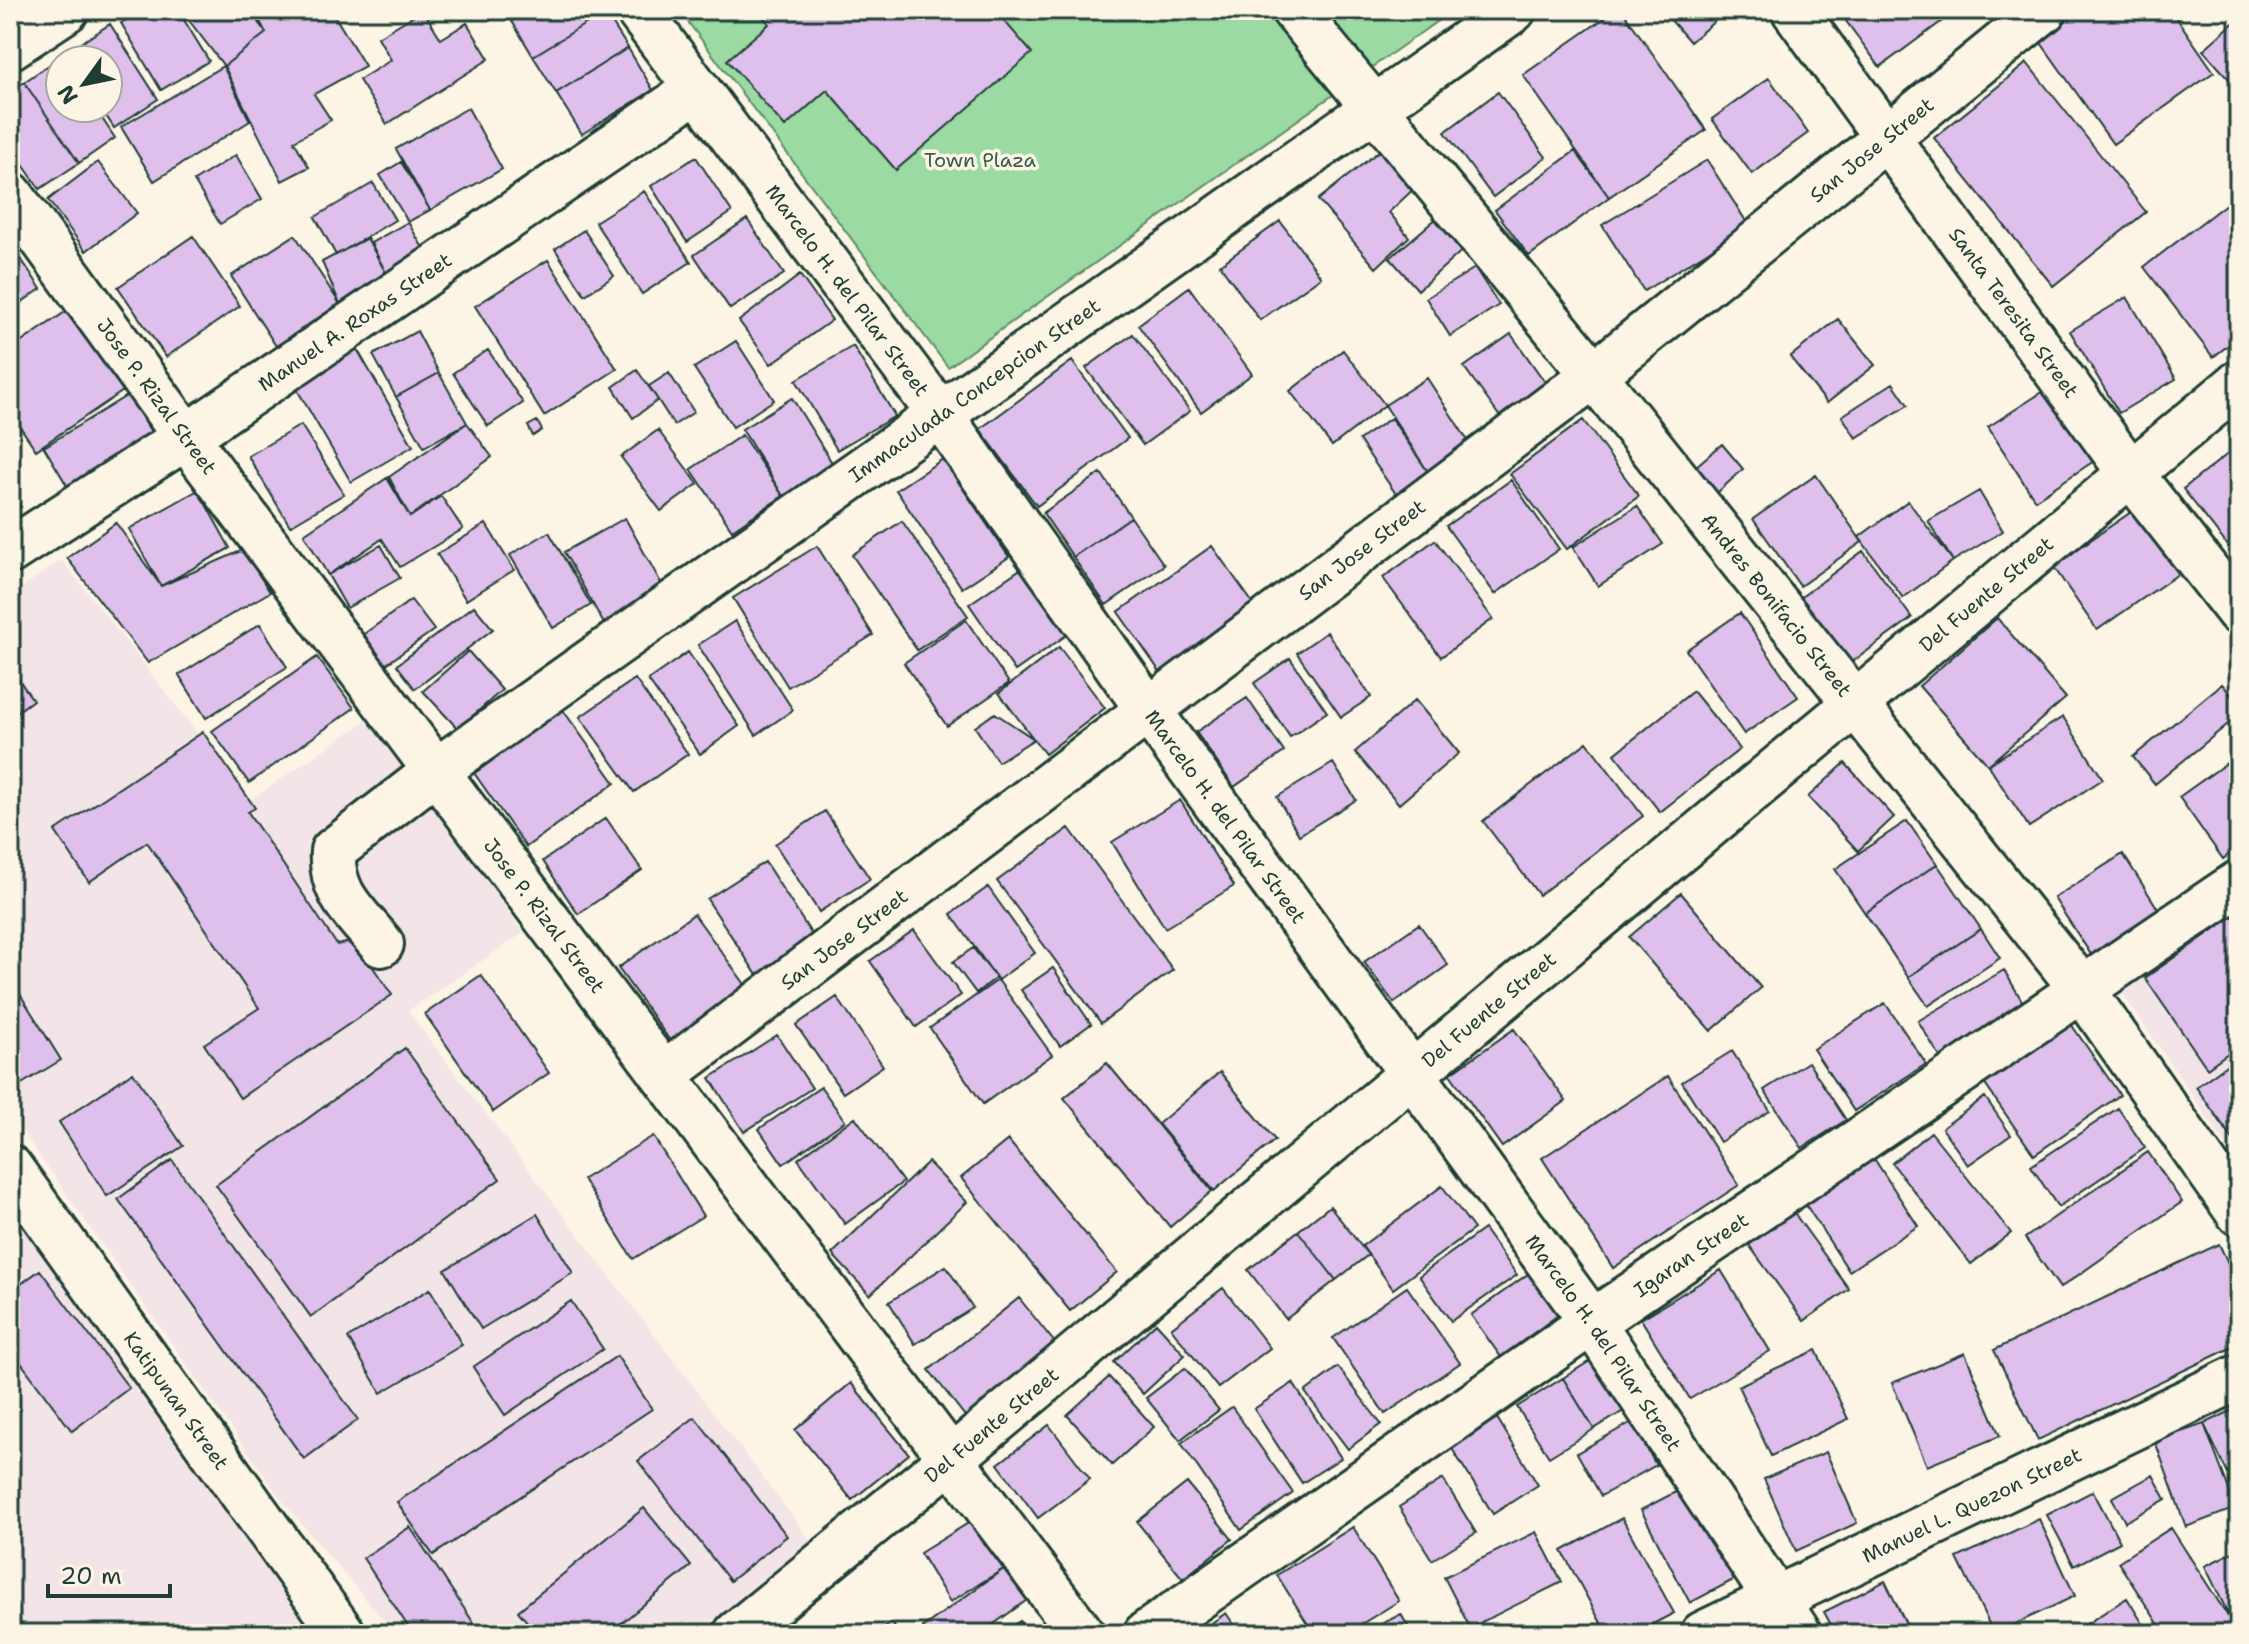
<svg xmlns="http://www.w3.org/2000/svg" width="2249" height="1644" viewBox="0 0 2249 1644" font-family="'Shantell Sans',sans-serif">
<rect width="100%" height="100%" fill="#fcf5e5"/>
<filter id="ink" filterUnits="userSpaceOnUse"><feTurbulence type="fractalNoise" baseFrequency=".0125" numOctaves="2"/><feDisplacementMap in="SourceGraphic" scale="16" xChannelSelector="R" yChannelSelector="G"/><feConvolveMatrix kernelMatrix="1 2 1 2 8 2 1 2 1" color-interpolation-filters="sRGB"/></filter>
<g filter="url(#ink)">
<path fill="#f3e5e7" d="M 62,560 L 250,800 L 373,716 L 523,933 L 408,1011 L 811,1541 L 696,1634 L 395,1634 L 284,1503 L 10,1114 L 10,595 Z
M 2239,902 L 2239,1164 L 2116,984 Z
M 10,1191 L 313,1634 L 10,1634 Z"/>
<path fill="#9bdaa2" stroke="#5d8c6b" stroke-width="2" d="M 679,10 L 1453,10 L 948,367 Z"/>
<path fill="#dfc0ed" stroke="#1f3d34" stroke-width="2" d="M 143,10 L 178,10 L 209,61 L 161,90 L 121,23 Z
M 181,10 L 249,10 L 266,33 L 224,66 Z
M 254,10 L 331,10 L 365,66 L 314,94 L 331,120 L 294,141 L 309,167 L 282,181 L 224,66 L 266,33 Z
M 423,10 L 441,39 L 467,23 L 489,59 L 387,124 L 359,80 L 391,60 L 378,37 Z
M 512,10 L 604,10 L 605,12 L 533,56 L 507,13 Z
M 758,10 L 995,10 L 1032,53 L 896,170 L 827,90 L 785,127 L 727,60 L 769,24 Z
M 1616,10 L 1622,10 L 1706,130 L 1609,197 L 1523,75 Z
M 1662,10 L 1728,10 L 1690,42 Z
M 1844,10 L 1957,10 L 1880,67 L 1840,13 Z
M 2081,10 L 2171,10 L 2214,72 L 2113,144 L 2039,40 Z
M 605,12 L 628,48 L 556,93 L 533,56 Z
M 2239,18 L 2239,85 L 2236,87 L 2203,50 Z
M 110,24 L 158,99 L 114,128 L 101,108 L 108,108 L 108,60 L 70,60 L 66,53 Z
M 628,48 L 653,90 L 582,134 L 556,93 Z
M 61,57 L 60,108 L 95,108 L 115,138 L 79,163 L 24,82 Z
M 2027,63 L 2146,212 L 2053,286 L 1934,138 Z
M 223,66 L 250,121 L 154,181 L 121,127 Z
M 1769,78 L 1808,133 L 1752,174 L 1712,119 Z
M 24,82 L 79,163 L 40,189 L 10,146 L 10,92 Z
M 1498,92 L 1546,157 L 1493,197 L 1445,132 Z
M 468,108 L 502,169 L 430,210 L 396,149 Z
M 1384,147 L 1418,185 L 1389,212 L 1409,237 L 1376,268 L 1318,200 Z
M 1575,151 L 1609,197 L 1529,256 L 1495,210 Z
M 236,155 L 262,199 L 220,224 L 194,181 Z
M 696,157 L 732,212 L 687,242 L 651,186 Z
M 1707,160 L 1749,226 L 1644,291 L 1602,225 Z
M 98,162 L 137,213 L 86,251 L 48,200 Z
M 401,162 L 430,210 L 408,222 L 380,175 Z
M 373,183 L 395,220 L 336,255 L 315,217 Z
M 644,191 L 691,262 L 642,294 L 595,222 Z
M 2239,194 L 2239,337 L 2213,357 L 2144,267 Z
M 1438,217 L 1465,248 L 1418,290 L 1390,258 Z
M 747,219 L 784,274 L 730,309 L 694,255 Z
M 1280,221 L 1321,277 L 1260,320 L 1220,265 Z
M 408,222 L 427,255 L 388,277 L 371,243 Z
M 584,230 L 614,276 L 585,295 L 555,249 Z
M 295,235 L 340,304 L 276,346 L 231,276 Z
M 193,236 L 240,306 L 166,357 L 118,287 Z
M 367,238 L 388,277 L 340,304 L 322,262 Z
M 10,242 L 41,289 L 10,310 Z
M 548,260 L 617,369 L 544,416 L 475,306 Z
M 1475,268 L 1499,305 L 1450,336 L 1426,298 Z
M 800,275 L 832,320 L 771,364 L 739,321 Z
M 1189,287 L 1252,374 L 1201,412 L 1138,325 Z
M 2127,297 L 2176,379 L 2119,413 L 2070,331 Z
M 71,308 L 126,389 L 36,450 L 10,412 L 10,350 Z
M 1838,319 L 1875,365 L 1827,403 L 1790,357 Z
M 417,331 L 439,373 L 396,397 L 373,355 Z
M 1133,334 L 1190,411 L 1143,445 L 1086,368 Z
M 1511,334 L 1547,385 L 1500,417 L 1464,367 Z
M 736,341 L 774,400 L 733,427 L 694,368 Z
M 853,346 L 895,416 L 837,450 L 796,380 Z
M 357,349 L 413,446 L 351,482 L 295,386 Z
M 488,350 L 523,403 L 488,426 L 453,373 Z
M 1343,350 L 1385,405 L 1332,446 L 1290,391 Z
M 1072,361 L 1128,438 L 1037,506 L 980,429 Z
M 637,370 L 658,400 L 633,418 L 613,387 Z
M 439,373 L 467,423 L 424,447 L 396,397 Z
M 669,373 L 694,412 L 674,425 L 649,386 Z
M 1427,378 L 1470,444 L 1428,472 L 1385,405 Z
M 1893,383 L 1908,405 L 1856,438 L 1842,416 Z
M 2047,389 L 2094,461 L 2035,500 L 1988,427 Z
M 128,395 L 156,440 L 71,492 L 44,447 Z
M 792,398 L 834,466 L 783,496 L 742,429 Z
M 1391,418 L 1428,472 L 1396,494 L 1359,440 Z
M 1583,420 L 1639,496 L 1567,549 L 1510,474 Z
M 537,421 L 542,430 L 533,436 L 528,426 Z
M 467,423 L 492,457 L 410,517 L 389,477 Z
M 301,425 L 344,494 L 290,526 L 248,456 Z
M 658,430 L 698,484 L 661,511 L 621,457 Z
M 742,435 L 783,496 L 732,530 L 691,469 Z
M 1722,444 L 1743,469 L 1717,493 L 1695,467 Z
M 2239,445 L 2239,560 L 2183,489 Z
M 943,459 L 1009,557 L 962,588 L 896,490 Z
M 1101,473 L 1131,517 L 1073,557 L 1043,513 Z
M 1816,475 L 1862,542 L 1800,586 L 1753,519 Z
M 387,478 L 410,517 L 441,496 L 463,529 L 400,567 L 382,539 L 328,575 L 304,534 Z
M 1511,480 L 1559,549 L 1495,594 L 1446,526 Z
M 198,490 L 230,548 L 161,586 L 129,529 Z
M 1979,491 L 2003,531 L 1953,561 L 1928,521 Z
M 10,492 L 21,507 L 10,514 Z
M 1908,501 L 1953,561 L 1903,598 L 1859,537 Z
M 1637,506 L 1663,544 L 1598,586 L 1573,547 Z
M 2137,508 L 2181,572 L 2097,630 L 2053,566 Z
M 1131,517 L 1164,565 L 1106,605 L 1073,557 Z
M 625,518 L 665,590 L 604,624 L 564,552 Z
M 902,521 L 968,616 L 917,650 L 852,555 Z
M 116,523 L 161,586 L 243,550 L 270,592 L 148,663 L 67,558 Z
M 486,524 L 514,570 L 466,600 L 437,554 Z
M 549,532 L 591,605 L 553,628 L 510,555 Z
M 1435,540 L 1493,619 L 1441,657 L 1383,578 Z
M 381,545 L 400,578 L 347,608 L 328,575 Z
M 817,546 L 873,635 L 788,687 L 733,598 Z
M 1212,546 L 1257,609 L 1163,676 L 1118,612 Z
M 1863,551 L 1912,618 L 1844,668 L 1796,601 Z
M 1022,568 L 1068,634 L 1015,671 L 969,604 Z
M 411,600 L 434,630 L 385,665 L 364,634 Z
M 474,606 L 493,629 L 415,689 L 397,665 Z
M 1740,613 L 1798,697 L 1744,734 L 1686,650 Z
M 1997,618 L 2066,698 L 1988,765 L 1919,686 Z
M 966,620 L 1009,683 L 947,726 L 904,663 Z
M 735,621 L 793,710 L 756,735 L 698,645 Z
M 260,624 L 287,667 L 206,718 L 179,675 Z
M 1327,632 L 1371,697 L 1341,717 L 1297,653 Z
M 1059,647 L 1105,708 L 1045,754 L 999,693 Z
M 468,651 L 502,690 L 458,729 L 423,691 Z
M 688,652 L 739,726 L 700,754 L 648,680 Z
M 317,657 L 354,708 L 249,783 L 212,731 Z
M 1290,658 L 1327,712 L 1290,737 L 1254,683 Z
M 10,667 L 33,700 L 10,717 Z
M 635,679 L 688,754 L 634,792 L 580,717 Z
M 2222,684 L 2239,704 L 2239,715 L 2155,784 L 2133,757 Z
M 1693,691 L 1740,749 L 1660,812 L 1615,754 Z
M 1247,698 L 1284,752 L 1234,787 L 1196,732 Z
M 1415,700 L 1459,753 L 1399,804 L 1355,752 Z
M 563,710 L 615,783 L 526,847 L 474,773 Z
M 995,713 L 1034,739 L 998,762 L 975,727 Z
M 2063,717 L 2103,779 L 2029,827 L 1988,765 Z
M 203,732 L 255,808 L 248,812 L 337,945 L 355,941 L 392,995 L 240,1098 L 204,1044 L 259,1008 L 147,842 L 89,882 L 55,831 Z
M 1587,742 L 1643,816 L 1539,895 L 1483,821 Z
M 2238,755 L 2239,847 L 2223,859 L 2179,797 Z
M 1333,763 L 1356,800 L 1299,835 L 1277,797 Z
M 1845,763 L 1894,817 L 1858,851 L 1808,797 Z
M 1180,800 L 1234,886 L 1165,928 L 1112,842 Z
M 825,811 L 870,879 L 819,912 L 775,844 Z
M 606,818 L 642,870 L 578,914 L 543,861 Z
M 1907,821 L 1937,864 L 1865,913 L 1835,869 Z
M 1069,828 L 1173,970 L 1101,1023 L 997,881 Z
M 2123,854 L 2160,912 L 2092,956 L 2054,898 Z
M 765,862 L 816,941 L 759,978 L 707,899 Z
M 1937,864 L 1981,929 L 1908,977 L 1865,913 Z
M 988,887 L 1035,953 L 998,980 L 951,914 Z
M 1681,893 L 1761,988 L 1711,1031 L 1629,937 Z
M 2239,912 L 2239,1045 L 2207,1068 L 2145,978 Z
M 694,914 L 752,994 L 676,1049 L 618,968 Z
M 1419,924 L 1448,965 L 1394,1003 L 1364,962 Z
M 1981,929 L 2000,958 L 1928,1006 L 1908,977 Z
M 914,930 L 961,995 L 916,1027 L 870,961 Z
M 973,948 L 996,978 L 976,993 L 953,962 Z
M 1053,968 L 1091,1024 L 1060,1046 L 1021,990 Z
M 2004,970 L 2025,1006 L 1940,1057 L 1918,1021 Z
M 481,975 L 549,1073 L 493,1112 L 425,1014 Z
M 10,978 L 61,1060 L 10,1091 Z
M 998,980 L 1052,1055 L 983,1104 L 930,1028 Z
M 837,997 L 883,1066 L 843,1093 L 796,1025 Z
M 1885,1003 L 1926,1064 L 1854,1111 L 1813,1049 Z
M 2071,1024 L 2120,1095 L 2034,1155 L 1984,1083 Z
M 1514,1029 L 1566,1101 L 1502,1147 L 1450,1074 Z
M 777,1035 L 812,1088 L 744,1132 L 710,1078 Z
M 405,1048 L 500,1179 L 311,1317 L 216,1185 Z
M 1732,1051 L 1770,1111 L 1720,1142 L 1682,1082 Z
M 2239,1056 L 2239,1148 L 2196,1087 Z
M 1808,1062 L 1846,1120 L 1802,1148 L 1764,1090 Z
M 1107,1063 L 1212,1191 L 1170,1227 L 1064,1098 Z
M 133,1072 L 183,1146 L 107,1196 L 59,1122 Z
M 1220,1072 L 1275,1140 L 1214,1191 L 1158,1124 Z
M 1668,1076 L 1739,1185 L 1613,1268 L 1542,1158 Z
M 821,1087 L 845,1121 L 783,1164 L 759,1129 Z
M 1985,1097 L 2011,1135 L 1968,1165 L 1942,1128 Z
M 2118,1108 L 2145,1148 L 2058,1207 L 2031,1166 Z
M 855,1117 L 903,1182 L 845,1224 L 798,1159 Z
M 1931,1132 L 2011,1233 L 1971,1264 L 1892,1163 Z
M 653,1136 L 703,1216 L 633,1259 L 583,1179 Z
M 1008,1140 L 1117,1272 L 1070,1311 L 961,1178 Z
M 2148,1152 L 2182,1202 L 2060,1288 L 2025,1238 Z
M 1873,1157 L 1918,1226 L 1849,1271 L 1804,1202 Z
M 172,1160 L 358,1420 L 304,1459 L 118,1199 Z
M 928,1162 L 967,1202 L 870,1295 L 832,1254 Z
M 1442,1186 L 1474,1229 L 1393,1289 L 1362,1246 Z
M 1330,1206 L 1368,1255 L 1336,1280 L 1298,1231 Z
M 1794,1213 L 1849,1289 L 1804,1321 L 1749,1245 Z
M 537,1214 L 573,1273 L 481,1329 L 445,1270 Z
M 10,1217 L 21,1233 L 10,1241 Z
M 1484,1229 L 1517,1275 L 1451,1321 L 1419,1276 Z
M 1298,1231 L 1336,1280 L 1286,1319 L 1248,1270 Z
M 2219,1244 L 2239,1286 L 2239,1344 L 2038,1440 L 1994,1350 Z
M 946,1266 L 973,1308 L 915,1344 L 889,1302 Z
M 40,1270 L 129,1388 L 72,1431 L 10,1348 L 10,1292 Z
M 1721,1270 L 1770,1351 L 1690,1399 L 1641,1319 Z
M 1528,1274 L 1558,1315 L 1501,1357 L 1471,1315 Z
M 1407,1287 L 1460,1363 L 1385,1414 L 1333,1338 Z
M 1223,1288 L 1270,1348 L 1218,1388 L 1171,1328 Z
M 430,1289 L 462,1345 L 381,1393 L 348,1338 Z
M 1019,1298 L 1063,1353 L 972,1425 L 929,1370 Z
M 571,1301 L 603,1349 L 505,1415 L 473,1367 Z
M 1156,1323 L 1185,1355 L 1143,1394 L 1114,1362 Z
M 1816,1350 L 1848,1419 L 1771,1456 L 1738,1386 Z
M 1965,1353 L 2000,1436 L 1927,1466 L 1892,1383 Z
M 617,1356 L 652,1409 L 433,1555 L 397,1502 Z
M 1598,1356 L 1630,1407 L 1594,1429 L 1563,1378 Z
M 1338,1367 L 1381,1424 L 1348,1449 L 1305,1392 Z
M 1185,1368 L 1219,1410 L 1180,1440 L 1146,1398 Z
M 1109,1377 L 1154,1427 L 1112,1465 L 1067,1415 Z
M 1563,1378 L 1594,1429 L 1549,1457 L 1517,1407 Z
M 851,1383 L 909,1454 L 852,1500 L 795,1430 Z
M 1293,1383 L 1341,1458 L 1302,1483 L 1254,1409 Z
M 10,1394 L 19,1406 L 10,1412 Z
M 1232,1407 L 1293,1493 L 1241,1530 L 1181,1443 Z
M 2239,1407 L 2239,1492 L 2237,1493 L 2204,1424 Z
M 695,1417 L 787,1536 L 730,1581 L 638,1461 Z
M 1497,1418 L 1538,1485 L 1493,1514 L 1451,1447 Z
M 1632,1422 L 1656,1465 L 1601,1496 L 1577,1453 Z
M 2204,1424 L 2236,1508 L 2186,1527 L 2155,1441 Z
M 1049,1425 L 1090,1479 L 1038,1518 L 998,1464 Z
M 1826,1452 L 1857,1523 L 1796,1551 L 1764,1479 Z
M 2153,1475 L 2166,1499 L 2125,1522 L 2112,1498 Z
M 1443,1479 L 1476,1533 L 1432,1560 L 1399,1507 Z
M 1187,1483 L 1232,1539 L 1183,1579 L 1137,1522 Z
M 1689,1485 L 1737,1578 L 1690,1603 L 1641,1510 Z
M 2093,1491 L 2120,1542 L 2074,1566 L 2047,1515 Z
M 644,1508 L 691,1566 L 608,1634 L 537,1634 L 518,1611 Z
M 1622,1518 L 1674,1613 L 1634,1634 L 1607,1634 L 1562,1551 Z
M 975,1519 L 1005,1568 L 950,1602 L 920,1553 Z
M 2039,1519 L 2075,1596 L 1994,1634 L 1957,1558 Z
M 410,1527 L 481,1634 L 413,1634 L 363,1558 Z
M 1353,1527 L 1399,1601 L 1345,1634 L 1314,1634 L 1277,1575 Z
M 2171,1528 L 2233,1624 L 2218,1634 L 2165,1634 L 2118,1562 Z
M 1536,1532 L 1562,1582 L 1470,1628 L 1444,1577 Z
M 2239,1549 L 2239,1621 L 2233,1624 L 2205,1566 Z
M 1005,1568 L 1027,1600 L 980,1634 L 928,1634 L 923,1627 Z
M 1885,1581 L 1911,1634 L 1836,1634 L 1824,1612 Z
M 2127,1598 L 2148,1632 L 2071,1634 Z
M 1226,1613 L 1240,1634 L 1196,1634 Z
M 1401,1614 L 1412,1634 L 1362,1634 Z
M 1020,1621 L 1028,1634 L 1000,1634 Z
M 892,1623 L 899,1634 L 874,1634 Z"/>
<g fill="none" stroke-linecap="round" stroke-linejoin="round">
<defs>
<g id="minor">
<path id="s1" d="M 638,10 L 939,413 L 1149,711 L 1592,1322 L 1799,1634"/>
<path id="s2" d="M 1294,10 L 1594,375 L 2082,989 L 2239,1213"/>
<path id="s3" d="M 1794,10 L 2131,474 L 2239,612"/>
<path d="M 10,47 L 66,10"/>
<path id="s4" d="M 10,194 L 186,437 L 1082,1634"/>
<path id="s5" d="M 10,551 L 186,437 L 697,89"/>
<path id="s6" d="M 381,944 C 356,913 330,894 333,851 L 436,771 L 1513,10"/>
<path id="s7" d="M 665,1074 L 1594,375 L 2044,10"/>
<path id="s8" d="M 10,1168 L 343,1634"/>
<path id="s9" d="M 736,1634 L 951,1459 L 2239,383"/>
<path id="s10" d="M 1146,1634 L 1592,1322 L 2239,883"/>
<path id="s11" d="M 1703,1634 L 2239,1377"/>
</g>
</defs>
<use href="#minor" stroke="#1f3d34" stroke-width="50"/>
<use href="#minor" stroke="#fcf5e5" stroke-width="44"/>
</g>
</g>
<g text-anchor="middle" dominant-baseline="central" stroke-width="7" stroke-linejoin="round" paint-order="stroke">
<g font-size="20" fill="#1f3d34" stroke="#fcf5e5">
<text stroke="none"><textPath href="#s7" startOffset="1520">San Jose Street</textPath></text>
<text stroke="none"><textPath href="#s1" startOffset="350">Marcelo H. del Pilar Street</textPath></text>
<text stroke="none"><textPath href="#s3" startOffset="374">Santa Teresita Street</textPath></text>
<text stroke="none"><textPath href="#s5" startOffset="414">Manuel A. Roxas Street</textPath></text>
<text stroke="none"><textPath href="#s6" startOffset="898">Immaculada Concepcion Street</textPath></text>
<text stroke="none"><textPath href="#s4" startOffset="250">Jose P. Rizal Street</textPath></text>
<text stroke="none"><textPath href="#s7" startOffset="872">San Jose Street</textPath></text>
<text stroke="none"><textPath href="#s9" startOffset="1626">Del Fuente Street</textPath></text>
<text stroke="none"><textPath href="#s2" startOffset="766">Andres Bonifacio Street</textPath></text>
<text stroke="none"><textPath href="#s1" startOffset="998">Marcelo H. del Pilar Street</textPath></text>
<text stroke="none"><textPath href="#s4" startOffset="898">Jose P. Rizal Street</textPath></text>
<text stroke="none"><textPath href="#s7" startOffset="224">San Jose Street</textPath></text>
<text stroke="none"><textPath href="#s9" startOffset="978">Del Fuente Street</textPath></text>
<text stroke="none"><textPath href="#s10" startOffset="664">Igaran Street</textPath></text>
<text stroke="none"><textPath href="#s1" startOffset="1646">Marcelo H. del Pilar Street</textPath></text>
<text stroke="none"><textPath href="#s8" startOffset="286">Katipunan Street</textPath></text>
<text stroke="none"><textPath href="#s9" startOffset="330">Del Fuente Street</textPath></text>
<text stroke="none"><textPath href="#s11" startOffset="298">Manuel L. Quezon Street</textPath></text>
</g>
<g font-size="20" fill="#385c4a" stroke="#fcf5e5">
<text x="980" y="160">Town Plaza</text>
</g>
</g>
<rect width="2249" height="1644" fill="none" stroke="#fcf5e5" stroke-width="40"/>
<rect x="20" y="20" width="2209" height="1604" fill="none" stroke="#1f3d34" stroke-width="3" filter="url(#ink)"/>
<g transform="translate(84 84) rotate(237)"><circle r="38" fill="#fcf5e5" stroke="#a4ab9e" stroke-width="2"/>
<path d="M0-6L14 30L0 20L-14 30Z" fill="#1f3d34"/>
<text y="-12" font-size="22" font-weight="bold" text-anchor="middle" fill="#1f3d34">N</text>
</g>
<path d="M48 1584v12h122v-12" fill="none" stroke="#1f3d34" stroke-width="4"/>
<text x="60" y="1584" font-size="24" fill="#1f3d34" stroke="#fcf5e5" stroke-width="6" paint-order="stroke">20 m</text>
</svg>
